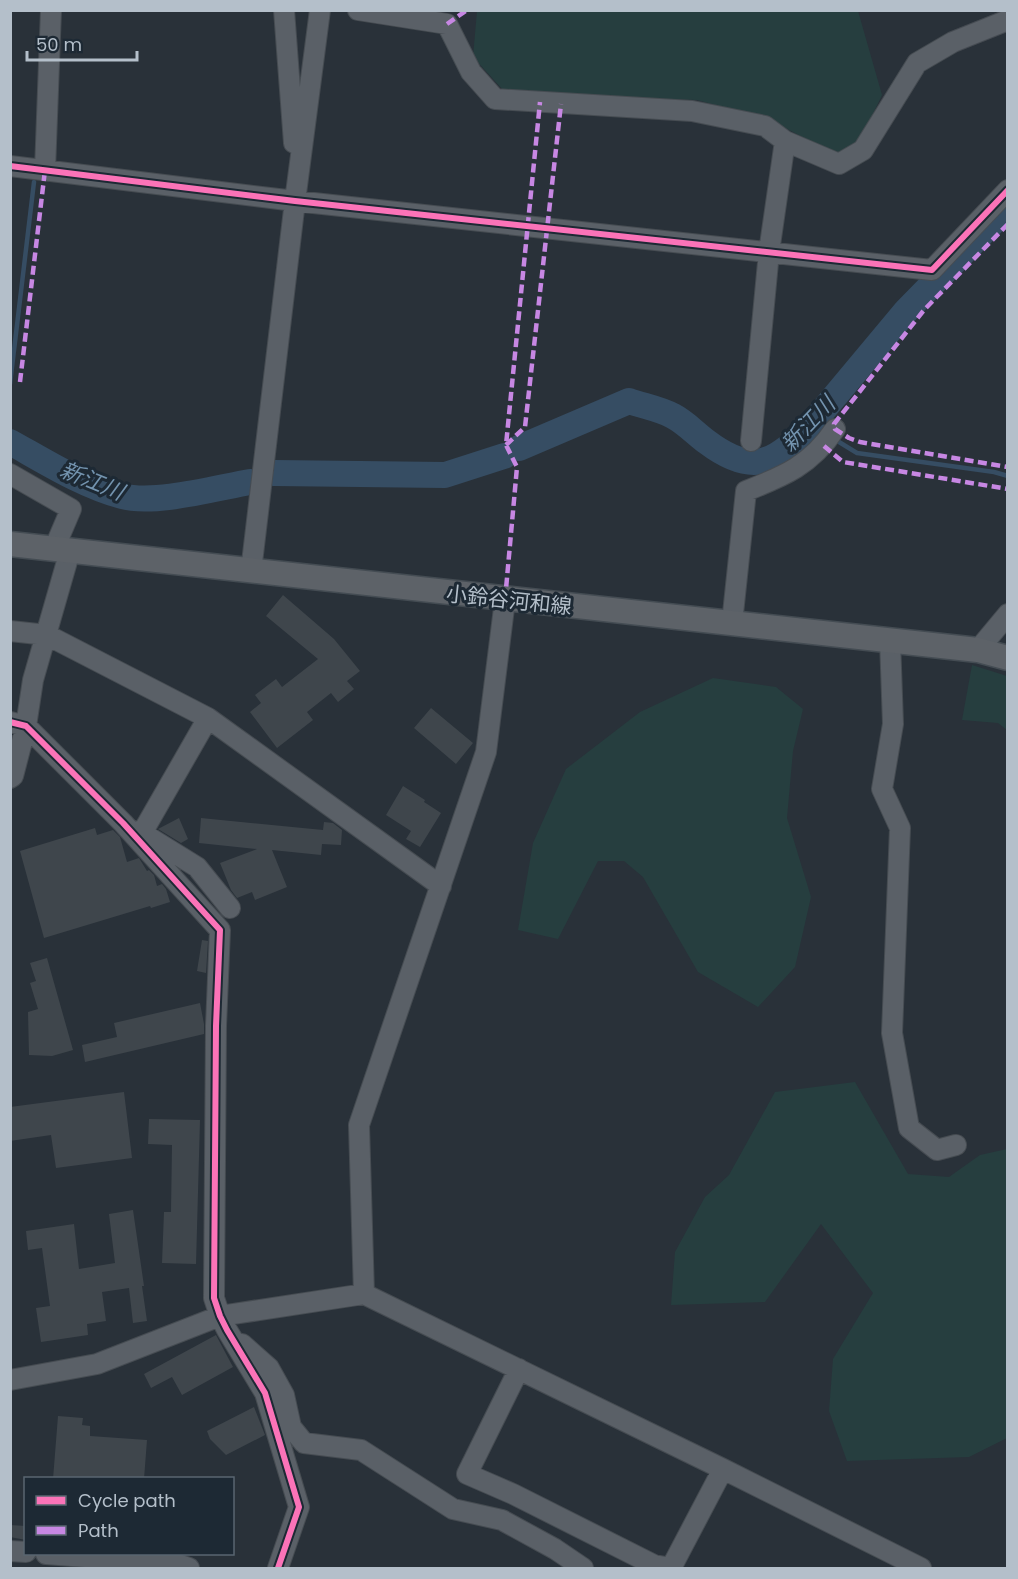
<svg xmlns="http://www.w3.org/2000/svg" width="1018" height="1579" viewBox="0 0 1018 1579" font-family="Poppins,'Noto Sans JP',sans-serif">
<rect width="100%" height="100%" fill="#293139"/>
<path fill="#263e3f" d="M 477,11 L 858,11 L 882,95 L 859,143 L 839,156 L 768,119 L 697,100 L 603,97 L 504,91 L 473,57 Z
M 972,665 L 1007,676 L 1007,730 L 998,723 L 962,720 Z
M 713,678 L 776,687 L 803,709 L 793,751 L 787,818 L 811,897 L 795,967 L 758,1007 L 698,972 L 643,877 L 624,861 L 598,861 L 558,939 L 518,930 L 533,843 L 566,769 L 640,712 Z
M 855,1082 L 908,1174 L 949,1177 L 980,1155 L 1007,1149 L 1007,1438 L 969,1457 L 847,1461 L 829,1411 L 833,1359 L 873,1293 L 821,1224 L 765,1302 L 671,1305 L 675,1252 L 705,1197 L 729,1175 L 775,1092 Z"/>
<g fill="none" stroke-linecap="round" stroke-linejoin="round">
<path stroke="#364d63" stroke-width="4.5" d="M 10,384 L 34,182
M 810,426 L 823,433
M 839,442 L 857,453 L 994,472 L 1008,476"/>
<path stroke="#364d63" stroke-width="26" d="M 10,442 C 46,462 82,485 122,496 C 154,505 216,488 250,482
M 519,448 L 629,401 C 643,406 660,409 673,416 C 685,422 696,434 707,442 C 752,476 775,464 810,426 L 906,311 L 1008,207
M 274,473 L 445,475 L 504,456"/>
</g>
<path fill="#3f464c" d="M 283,595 L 334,639 L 360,671 L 347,681 L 354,689 L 338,702 L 331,693 L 307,712 L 313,720 L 277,748 L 250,712 L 261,703 L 255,695 L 276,679 L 282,687 L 318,659 L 266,616 Z
M 431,708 L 473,743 L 456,764 L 414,728 Z
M 403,786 L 425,800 L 424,802 L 441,813 L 420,847 L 406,839 L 411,831 L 386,815 Z
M 179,818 L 188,839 L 181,843 L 158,829 Z
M 201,818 L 323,830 L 324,822 L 333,823 L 342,830 L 341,845 L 322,844 L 321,855 L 272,850 L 287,887 L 255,900 L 252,892 L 237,898 L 231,890 L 220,863 L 257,849 L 199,843 Z
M 95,828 L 97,835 L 113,830 L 120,837 L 127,862 L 139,858 L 147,871 L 149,870 L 154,875 L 157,886 L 162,884 L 166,889 L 170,902 L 151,908 L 150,906 L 44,938 L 20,851 Z
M 202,940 L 208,941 L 206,973 L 197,971 Z
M 47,958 L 73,1050 L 52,1056 L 29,1055 L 28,1012 L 38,1009 L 30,983 L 36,981 L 30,963 Z
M 200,1003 L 204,1024 L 204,1034 L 85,1062 L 82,1045 L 117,1037 L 114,1023 Z
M 124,1092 L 132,1158 L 56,1168 L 51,1135 L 10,1141 L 10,1107 Z
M 149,1119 L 200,1120 L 196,1264 L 162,1263 L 164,1212 L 171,1212 L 172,1145 L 148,1144 Z
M 133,1210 L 144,1286 L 142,1286 L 147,1321 L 133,1323 L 129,1288 L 102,1292 L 106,1321 L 87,1324 L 88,1335 L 41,1342 L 36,1308 L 50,1306 L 42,1248 L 28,1250 L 26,1231 L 74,1224 L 79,1269 L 115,1263 L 109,1214 Z
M 216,1335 L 233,1367 L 182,1395 L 172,1377 L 151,1388 L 144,1374 Z
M 254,1407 L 265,1435 L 226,1455 L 210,1439 L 207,1431 Z
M 58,1416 L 83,1418 L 82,1425 L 90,1426 L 90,1436 L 147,1440 L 144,1479 L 53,1479 Z
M 10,1525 L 26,1526 L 26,1540 L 10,1537 Z"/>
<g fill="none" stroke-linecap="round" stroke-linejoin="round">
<defs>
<path id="minor" d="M 284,10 L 294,143
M 358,10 L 447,24 L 471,72 L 495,99 L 692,111 L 765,126 L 785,141 L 839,164 L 863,150 L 917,63 L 953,42 L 1008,20
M 10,166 L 295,201 L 932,270 L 1008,190
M 45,170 L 51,10
M 751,441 L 769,252 L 785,141
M 10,474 L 71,509 L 54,549
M 251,571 L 295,201 L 320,10
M 732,623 L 746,491 C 784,476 811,465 835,429
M 10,631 L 47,635 L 208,718 L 441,886
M 890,640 L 893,724 L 882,789 L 900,828 L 892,1033 L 909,1128 L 937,1150 L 956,1145
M 978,650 L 1008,614
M 10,722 L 26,726 L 123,823 L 220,930 L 216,1026 L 214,1298 L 220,1316 L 227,1330 L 265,1393 L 299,1507 L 278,1568
M 10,778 L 13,776 L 26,726 L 33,680 L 70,551
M 139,831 L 197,867 L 230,908
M 142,833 L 208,718
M 364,1294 L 359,1125 L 486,752 L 505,600
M 242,1344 L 269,1368 L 284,1395 L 291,1427 L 304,1443 L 361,1450 L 453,1509 L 502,1520 L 555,1549 L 583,1568
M 519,1369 L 467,1474 L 513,1494 L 654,1565 L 671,1568 L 723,1469
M 10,1380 L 97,1364 L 220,1316 L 364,1294 L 723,1469 L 921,1568
M 10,1551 L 26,1552
M 46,1554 L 177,1564 L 189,1568"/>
<path id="major" d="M 10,544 L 978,650 L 1008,658"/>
</defs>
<use href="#minor" stroke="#464c52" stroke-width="22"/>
<use href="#major" stroke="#444c53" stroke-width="27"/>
<use href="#minor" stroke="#5a6067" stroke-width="20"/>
<use href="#major" stroke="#5d6268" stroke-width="24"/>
<path stroke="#c787e3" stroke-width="4.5" stroke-dasharray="9 4.5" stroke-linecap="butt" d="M 447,24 L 467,10
M 1008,224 L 924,310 L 834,424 L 835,429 L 849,438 L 860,442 L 1008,467
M 20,382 L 45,170
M 506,445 L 525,427 L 561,104
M 824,446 L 843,462 L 1008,489
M 505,600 L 517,467 L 506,445 L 540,102"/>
<defs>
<path id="cycleway" d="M 10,166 L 295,201 L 932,270 L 1008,190
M 10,722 L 26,726 L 123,823 L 220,930 L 216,1026 L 214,1298 L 220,1316 L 227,1330 L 265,1393 L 299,1507 L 278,1568"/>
</defs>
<use href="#cycleway" stroke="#1d2934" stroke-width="10"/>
<use href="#cycleway" stroke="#fb73b8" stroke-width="6"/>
</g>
<g text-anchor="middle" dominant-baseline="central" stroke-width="6" stroke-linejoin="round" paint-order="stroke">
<g font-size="21" fill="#b4bfca" stroke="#1d2934">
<text transform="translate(509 600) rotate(6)">小鈴谷河和線</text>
</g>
<g font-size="22" font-style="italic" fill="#7393ae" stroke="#1d2934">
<text transform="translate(808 424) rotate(-46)">新江川</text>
<text transform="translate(92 481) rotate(22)">新江川</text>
</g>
</g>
<rect width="1018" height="1579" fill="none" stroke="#b4bfca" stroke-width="24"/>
<rect x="24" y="1477" width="210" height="78" fill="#1d2934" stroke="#596570" stroke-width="1.5"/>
<rect x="36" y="1496" width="30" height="9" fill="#fb73b8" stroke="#596570" stroke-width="1.5"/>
<text x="78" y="1507" font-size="18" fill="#b4bfca">Cycle path</text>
<rect x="36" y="1526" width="30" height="9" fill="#c787e3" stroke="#596570" stroke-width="1.5"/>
<text x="78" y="1537" font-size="18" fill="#b4bfca">Path</text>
<path d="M27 51v9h110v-9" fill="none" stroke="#b4bfca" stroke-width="3"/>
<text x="36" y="51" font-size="18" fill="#b4bfca" stroke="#1d2934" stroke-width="4.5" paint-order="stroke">50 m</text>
</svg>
